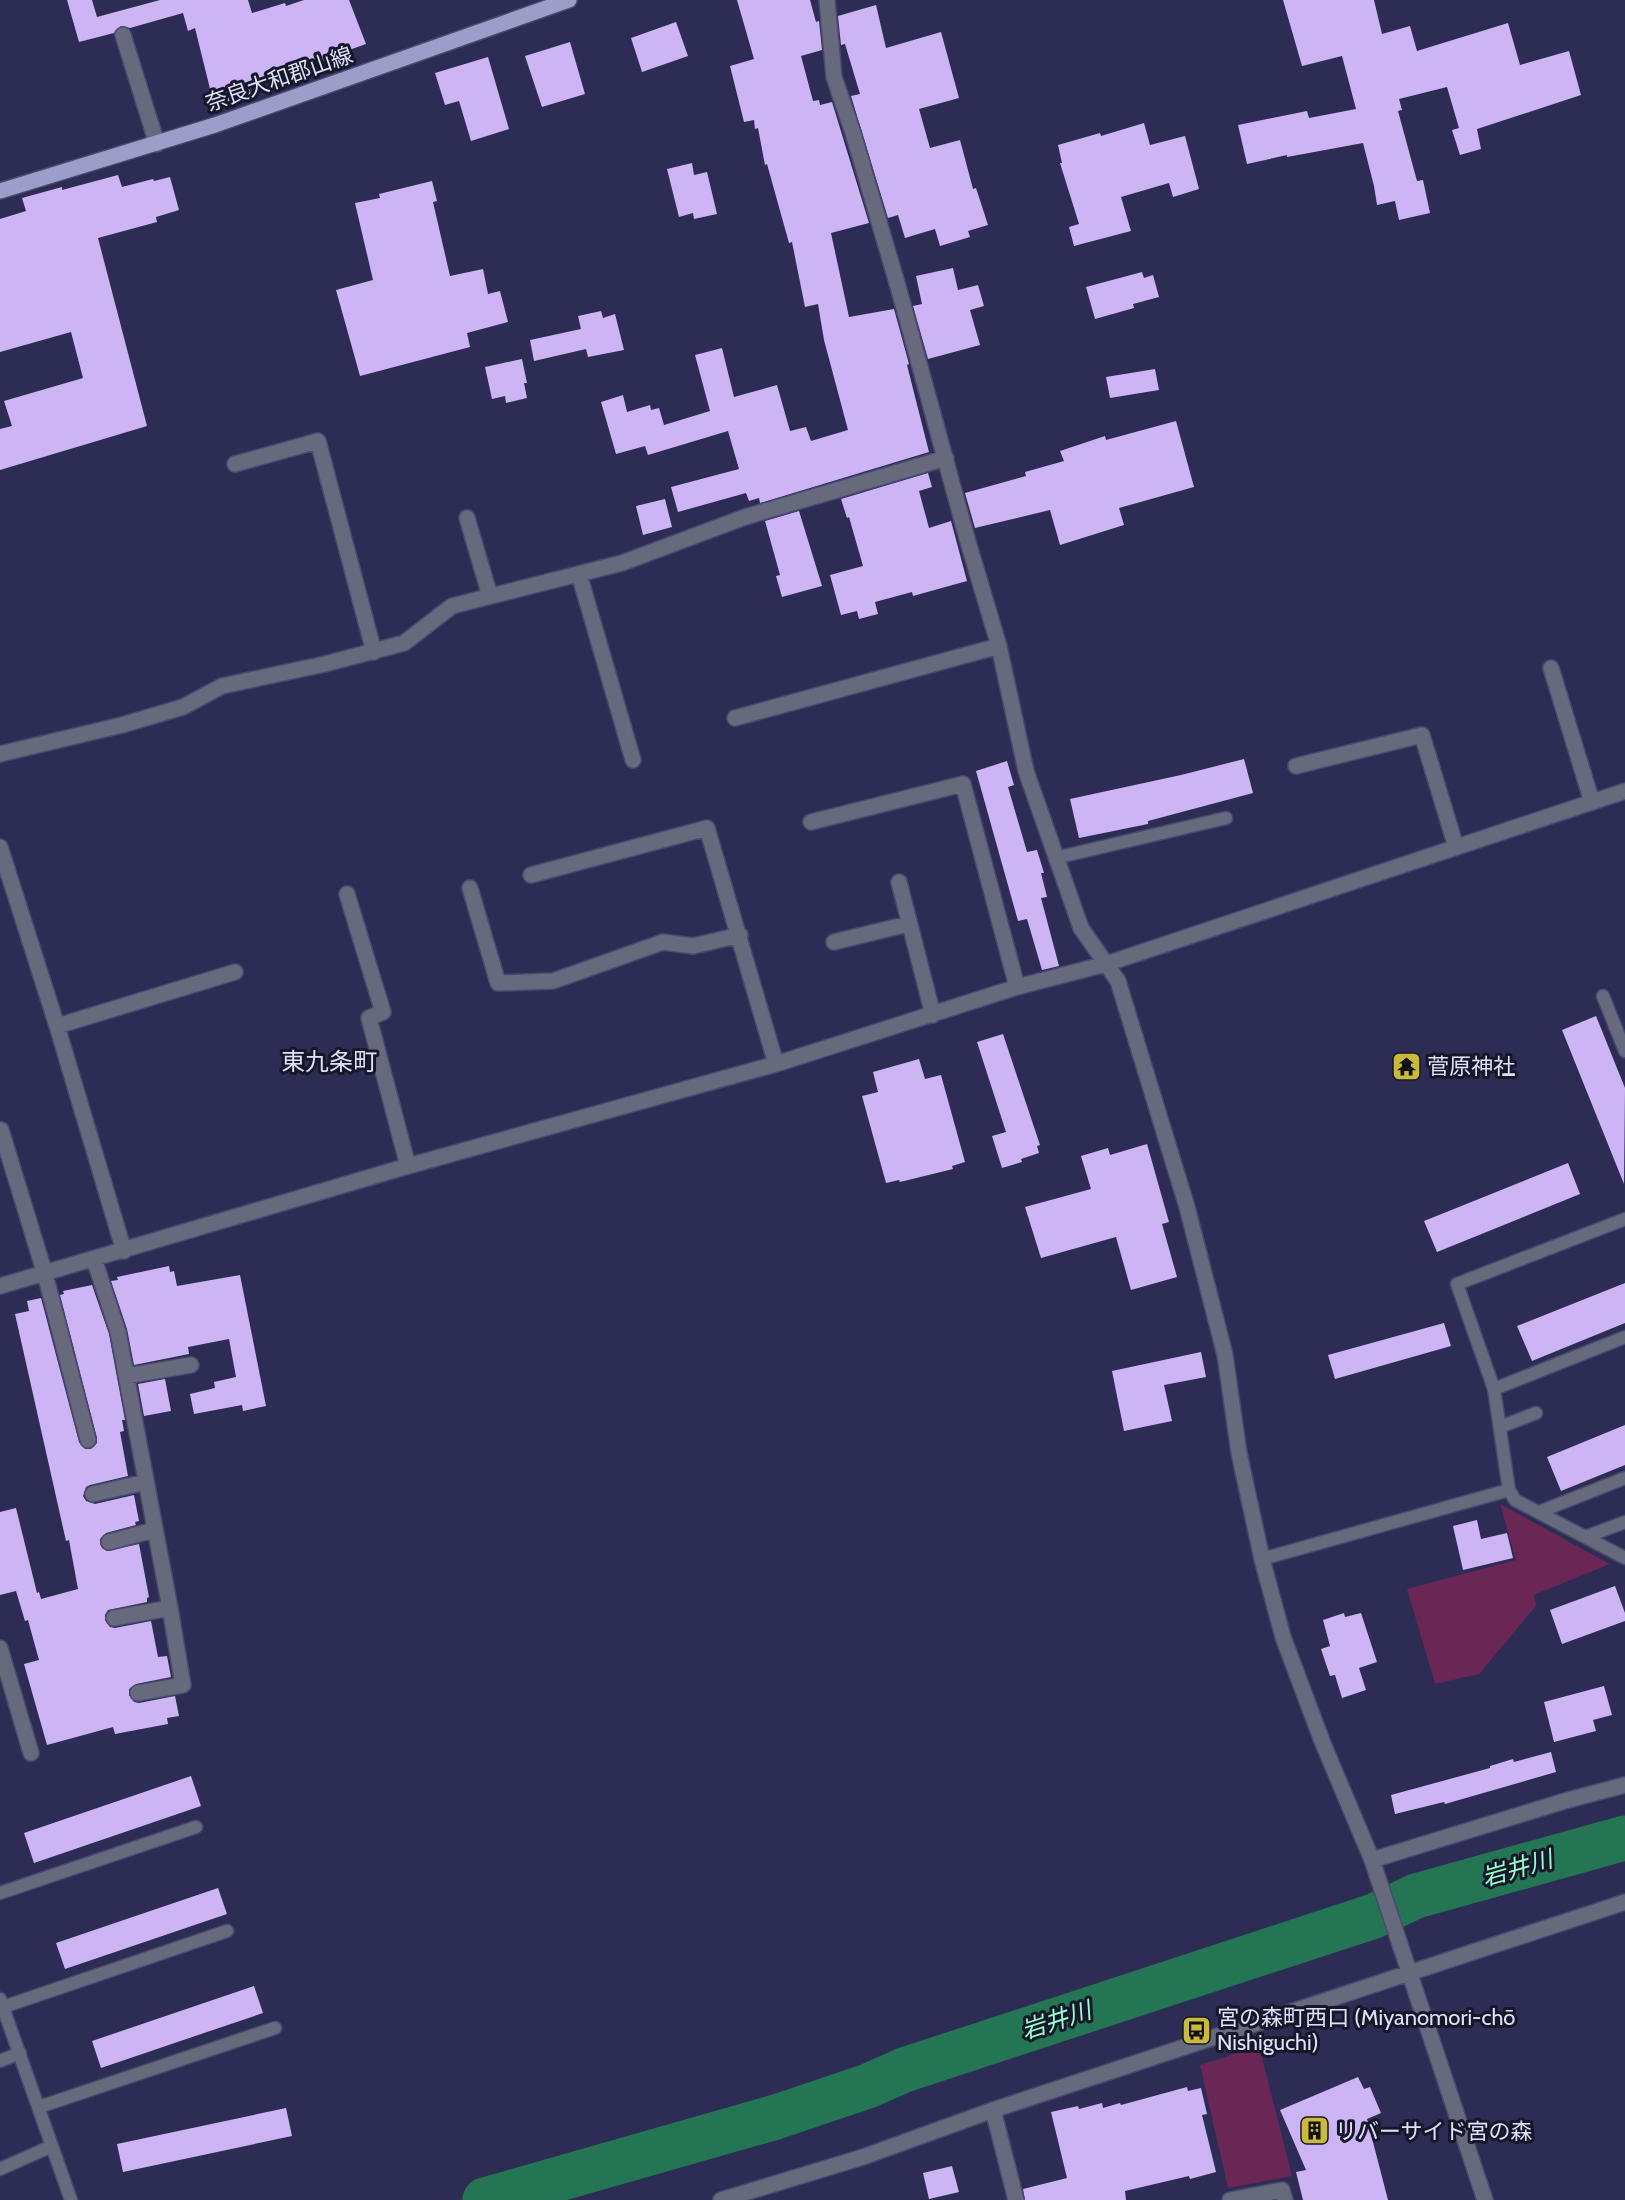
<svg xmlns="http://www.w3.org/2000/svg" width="1625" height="2200" viewBox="0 0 1625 2200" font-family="Cabin,'Noto Sans JP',sans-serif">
<rect width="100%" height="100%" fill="#2d2c55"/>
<path fill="#6a2654" d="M 1500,1504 L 1610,1564 L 1534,1595 L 1536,1606 L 1479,1674 L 1435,1684 L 1407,1589 L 1516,1560 Z
M 1259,2046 L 1292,2176 L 1228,2188 L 1200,2065 Z"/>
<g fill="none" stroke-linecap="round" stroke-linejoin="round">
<path stroke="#247553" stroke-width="45" d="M 485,2200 L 776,2117 L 868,2086 L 904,2070 L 1374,1916 L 1416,1896 L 1625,1838"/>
</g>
<path fill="#cdb4f5" d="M 67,0 L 92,0 L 97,17 L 160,0 L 248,0 L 252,13 L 285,3 L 286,6 L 304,0 L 349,0 L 366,44 L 349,50 L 352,58 L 328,66 L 326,60 L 317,63 L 316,59 L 265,75 L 267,79 L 248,84 L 251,95 L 214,105 L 195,28 L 188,31 L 183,13 L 130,28 L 121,26 L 114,33 L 79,42 Z
M 737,0 L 810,0 L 816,22 L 819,21 L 822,50 L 801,56 L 813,101 L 819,100 L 820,105 L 832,102 L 869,223 L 831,233 L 849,317 L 894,309 L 909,364 L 907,365 L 929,452 L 760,503 L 759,498 L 749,501 L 746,493 L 678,512 L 671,487 L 739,469 L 728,431 L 648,455 L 645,446 L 616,454 L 601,402 L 623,395 L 627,412 L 650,405 L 651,410 L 659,408 L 664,425 L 710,411 L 695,355 L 722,348 L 734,397 L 777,385 L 790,431 L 806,427 L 811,441 L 848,430 L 824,340 L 818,304 L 805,307 L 792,242 L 789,243 L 767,164 L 765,165 L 758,128 L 755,129 L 754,120 L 744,122 L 730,66 L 754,59 Z
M 1283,0 L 1374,0 L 1382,34 L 1410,26 L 1417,51 L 1508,23 L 1520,65 L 1569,51 L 1581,95 L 1477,129 L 1481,149 L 1460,155 L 1452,130 L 1459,128 L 1447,87 L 1399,99 L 1402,110 L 1398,111 L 1417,181 L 1423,180 L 1430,213 L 1399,220 L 1395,201 L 1377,205 L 1374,186 L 1363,143 L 1287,157 L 1287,155 L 1247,164 L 1238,125 L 1307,111 L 1309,118 L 1356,109 L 1342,56 L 1302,66 Z
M 876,5 L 886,48 L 941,32 L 959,98 L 919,109 L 930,148 L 960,140 L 973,189 L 976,188 L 988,225 L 968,231 L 970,237 L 940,246 L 935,229 L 905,238 L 898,215 L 888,218 L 851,96 L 860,94 L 845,44 L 841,45 L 838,16 Z
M 676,22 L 688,56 L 642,72 L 631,38 Z
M 570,42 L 585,94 L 542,107 L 525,56 Z
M 488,57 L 509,129 L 471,141 L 459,101 L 445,105 L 435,73 Z
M 1144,123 L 1150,145 L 1185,136 L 1199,189 L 1173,197 L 1169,183 L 1121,197 L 1131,231 L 1074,246 L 1069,227 L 1079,224 L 1060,163 L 1062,163 L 1058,145 L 1100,133 L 1101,136 Z
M 692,163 L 694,175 L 707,172 L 717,214 L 694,219 L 693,213 L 679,217 L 667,169 Z
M 118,175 L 122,187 L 153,179 L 154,181 L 170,177 L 179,210 L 156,217 L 157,222 L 98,238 L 147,426 L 0,470 L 0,429 L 12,426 L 4,401 L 83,378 L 71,332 L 0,352 L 0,219 L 26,211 L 22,198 L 62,187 L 62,190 Z
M 432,181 L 437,201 L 433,202 L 450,276 L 483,269 L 488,294 L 500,291 L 508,322 L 467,333 L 470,347 L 360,376 L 336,290 L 373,280 L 355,203 L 380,198 L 379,194 Z
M 953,268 L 958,290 L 978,285 L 984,306 L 970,310 L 980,345 L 928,359 L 913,306 L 922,304 L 916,276 Z
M 1142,272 L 1144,278 L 1153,275 L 1159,297 L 1133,304 L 1134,308 L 1095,319 L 1086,287 Z
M 601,311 L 603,318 L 615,314 L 624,350 L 588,357 L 586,349 L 534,361 L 530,340 L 581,329 L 578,316 Z
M 522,359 L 527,383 L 524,383 L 527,398 L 506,403 L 505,396 L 492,399 L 485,367 Z
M 1155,369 L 1159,390 L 1110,398 L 1106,377 Z
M 1176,421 L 1194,487 L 1119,508 L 1124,525 L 1060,545 L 1050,510 L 975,528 L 965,493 L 1026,476 L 1025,472 L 1064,461 L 1060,451 L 1105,436 L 1106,440 Z
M 928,473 L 932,487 L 919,491 L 929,528 L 951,521 L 967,581 L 913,596 L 912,592 L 875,602 L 878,614 L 859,619 L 857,611 L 841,615 L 830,575 L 863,566 L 849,517 L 847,518 L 841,499 Z
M 665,499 L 672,527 L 643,535 L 636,506 Z
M 799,511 L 822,586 L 782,597 L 776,576 L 780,575 L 765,521 Z
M 1244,759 L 1253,793 L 1148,821 L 1148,824 L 1079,838 L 1070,799 L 1181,775 Z
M 1007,761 L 1014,785 L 1008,787 L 1027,852 L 1037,850 L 1044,873 L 1041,873 L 1047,897 L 1041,898 L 1059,966 L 1042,970 L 1027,919 L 1018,921 L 976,771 Z
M 1596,1016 L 1625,1088 L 1624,1184 L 1562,1030 Z
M 1003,1034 L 1040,1145 L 1037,1146 L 1039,1153 L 1021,1159 L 1022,1162 L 1002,1168 L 992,1136 L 1006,1132 L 977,1042 Z
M 919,1059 L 925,1079 L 941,1075 L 965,1162 L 952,1166 L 953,1169 L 900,1182 L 899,1180 L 886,1183 L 862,1096 L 878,1092 L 873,1072 Z
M 1147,1144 L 1169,1222 L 1162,1224 L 1177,1277 L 1131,1290 L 1116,1237 L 1041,1258 L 1025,1207 L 1091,1189 L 1081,1156 L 1108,1148 L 1110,1155 Z
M 1568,1163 L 1580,1194 L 1437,1252 L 1424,1221 Z
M 169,1266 L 170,1272 L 174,1271 L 177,1286 L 240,1275 L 266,1406 L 243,1411 L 242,1405 L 194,1414 L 190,1394 L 215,1388 L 214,1382 L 236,1377 L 229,1339 L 188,1347 L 189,1354 L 134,1365 L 127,1329 L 111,1281 L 118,1280 L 117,1277 Z
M 1625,1283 L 1625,1323 L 1532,1361 L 1517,1326 Z
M 92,1285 L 109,1334 L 125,1420 L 122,1420 L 124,1431 L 120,1432 L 128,1476 L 90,1485 L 86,1487 L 83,1496 L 86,1501 L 95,1504 L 134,1495 L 139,1521 L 135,1522 L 136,1525 L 106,1533 L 100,1539 L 100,1544 L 102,1548 L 107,1551 L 139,1544 L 149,1597 L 147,1598 L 147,1602 L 108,1610 L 105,1615 L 105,1620 L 110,1627 L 115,1628 L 151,1621 L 158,1657 L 167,1656 L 171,1677 L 136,1684 L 129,1689 L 129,1695 L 134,1702 L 139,1703 L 175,1696 L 179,1716 L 167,1718 L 168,1724 L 115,1734 L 113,1727 L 47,1745 L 24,1664 L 39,1660 L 28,1620 L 25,1621 L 16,1591 L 0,1595 L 0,1512 L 16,1508 L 37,1593 L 39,1592 L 41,1599 L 78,1589 L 69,1540 L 66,1541 L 15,1314 L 29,1311 L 27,1301 L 41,1298 L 79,1442 L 85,1449 L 91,1449 L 97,1443 L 97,1438 L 60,1295 L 64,1294 L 63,1291 Z
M 1444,1323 L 1451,1346 L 1335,1379 L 1328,1355 Z
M 1201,1352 L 1206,1377 L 1164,1385 L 1172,1421 L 1124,1431 L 1112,1371 Z
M 165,1379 L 171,1411 L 144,1416 L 138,1384 Z
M 1625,1425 L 1625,1465 L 1561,1491 L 1547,1457 Z
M 1477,1520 L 1481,1539 L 1507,1533 L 1513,1558 L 1463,1570 L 1453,1526 Z
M 1615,1586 L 1625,1613 L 1625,1621 L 1562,1644 L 1550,1610 Z
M 1344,1613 L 1345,1617 L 1361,1613 L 1377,1662 L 1359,1668 L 1366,1690 L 1342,1698 L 1335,1675 L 1330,1676 L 1321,1649 L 1330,1646 L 1323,1620 Z
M 1604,1686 L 1612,1715 L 1593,1720 L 1596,1731 L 1554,1742 L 1544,1702 Z
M 1551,1752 L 1556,1772 L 1445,1804 L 1444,1802 L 1395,1814 L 1391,1795 L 1490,1768 L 1490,1766 L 1513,1759 L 1514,1762 Z
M 191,1776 L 201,1806 L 34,1863 L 24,1833 Z
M 218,1888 L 227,1914 L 65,1969 L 56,1943 Z
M 254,1986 L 263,2013 L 101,2068 L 92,2041 Z
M 1358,2077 L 1364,2089 L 1370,2087 L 1381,2113 L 1367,2119 L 1388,2200 L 1303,2200 L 1296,2172 L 1306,2170 L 1280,2110 Z
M 1187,2087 L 1188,2091 L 1201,2088 L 1207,2114 L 1202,2115 L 1216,2172 L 1190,2179 L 1189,2176 L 1125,2191 L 1126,2200 L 1025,2200 L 1023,2189 L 1067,2178 L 1051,2112 L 1078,2106 L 1079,2109 L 1102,2103 L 1103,2108 L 1120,2103 L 1121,2105 Z
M 286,2108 L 292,2136 L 123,2172 L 117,2144 Z
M 952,2166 L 959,2192 L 929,2199 L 923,2173 Z"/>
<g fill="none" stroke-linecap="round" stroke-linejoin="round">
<defs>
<path id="service" d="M 1055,858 L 1226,818
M 1603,996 L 1625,1051
M 1625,1219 L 1457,1284 L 1494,1389 L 1509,1490 L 1515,1500 L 1625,1558
M 1494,1389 L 1625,1337
M 1500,1427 L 1536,1413
M 1539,1512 L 1625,1478
M 1585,1537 L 1625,1522
M 1262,1559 L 1509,1490
M 0,1893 L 196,1827
M 0,1999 L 71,2200
M 3,2007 L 227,1931
M 0,2061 L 20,2053
M 39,2107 L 275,2028
M 0,2169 L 52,2146"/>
<path id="minor" d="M 827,0 L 834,77 L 853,133 L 899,290 L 968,542 L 999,646 L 1026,771 L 1081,928 L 1118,981 L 1187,1207 L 1225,1355 L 1239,1453 L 1262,1559 L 1283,1637 L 1322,1741 L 1372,1860 L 1485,2200
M 123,35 L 157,144
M 235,464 L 318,441 L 374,652
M 467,518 L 490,596
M 579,574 L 633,760
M 1551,668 L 1592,802
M 735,718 L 999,646
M 0,754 L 122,725 L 183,707 L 222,686 L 325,664 L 404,643 L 452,606 L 622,563 L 745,517 L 946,458
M 1296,766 L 1422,735 L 1456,847
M 811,822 L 963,784 L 1017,987
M 0,847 L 57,1026 L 124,1251
M 531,875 L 707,828 L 776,1064
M 899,882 L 933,1015
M 470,888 L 498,983 L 553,981 L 663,942 L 693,946 L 740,935
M 347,894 L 383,1012 L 369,1018 L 408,1166
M 834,942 L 908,924
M 57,1026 L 235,972
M 1,1130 L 45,1274 L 88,1440
M 94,1259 L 118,1332 L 170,1608 L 183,1685 L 138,1693
M 0,1286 L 408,1166 L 776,1064 L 1017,987 L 1106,964 L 1625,791
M 126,1376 L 191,1365
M 93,1494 L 146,1482
M 109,1542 L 154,1530
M 114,1618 L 170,1608
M 0,1648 L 31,1753
M 1372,1860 L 1568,1800 L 1625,1785
M 993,2110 L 1016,2200
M 721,2200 L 863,2157 L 993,2110 L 1625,1902
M 1230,2200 L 1282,2190 L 1285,2200"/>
<path id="primary" d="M 0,191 L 215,125 L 569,0"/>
</defs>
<use href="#service" stroke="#494970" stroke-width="15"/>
<use href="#minor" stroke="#494970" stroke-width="18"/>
<use href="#primary" stroke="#494970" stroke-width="18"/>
<use href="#service" stroke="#67697d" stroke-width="12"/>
<use href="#minor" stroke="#67697d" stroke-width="15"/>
<use href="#primary" stroke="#9b9ec8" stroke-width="15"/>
</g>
<defs>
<symbol id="temple-square" viewBox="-11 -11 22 22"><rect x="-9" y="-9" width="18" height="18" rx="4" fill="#caba3a" stroke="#17172a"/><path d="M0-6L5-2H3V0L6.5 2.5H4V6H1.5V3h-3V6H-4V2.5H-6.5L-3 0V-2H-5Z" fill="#111"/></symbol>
<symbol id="bus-square" viewBox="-11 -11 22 22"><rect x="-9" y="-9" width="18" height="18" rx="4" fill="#caba3a" stroke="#17172a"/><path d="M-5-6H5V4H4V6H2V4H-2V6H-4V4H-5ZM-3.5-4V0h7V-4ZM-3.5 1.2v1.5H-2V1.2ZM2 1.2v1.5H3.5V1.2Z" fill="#111"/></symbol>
<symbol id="building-square" viewBox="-11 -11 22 22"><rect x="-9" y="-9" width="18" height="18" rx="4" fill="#caba3a" stroke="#17172a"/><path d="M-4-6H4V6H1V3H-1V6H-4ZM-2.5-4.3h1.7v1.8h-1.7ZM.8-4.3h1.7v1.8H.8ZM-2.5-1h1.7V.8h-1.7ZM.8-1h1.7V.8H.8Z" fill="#111"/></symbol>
</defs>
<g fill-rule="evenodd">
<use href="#temple-square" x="1390" y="1050" width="33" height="33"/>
<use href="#bus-square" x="1180" y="2014" width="33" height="33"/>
<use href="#building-square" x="1298" y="2114" width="33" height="33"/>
</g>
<g text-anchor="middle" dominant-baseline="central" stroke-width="6" stroke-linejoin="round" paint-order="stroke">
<g font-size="22" fill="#dfe1fb" stroke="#17172a">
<text transform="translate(279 79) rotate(-19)">奈良大和郡山線</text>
</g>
<g font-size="22" fill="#dfe1fb" stroke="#17172a" text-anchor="start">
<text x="1427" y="1066">菅原神社</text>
<text x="1217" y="2017">宮の森町西口 (Miyanomori-chō<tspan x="1217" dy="25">Nishiguchi)</tspan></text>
<text x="1335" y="2131">リバーサイド宮の森</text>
</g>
<g font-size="24" fill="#dfe1fb" stroke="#17172a">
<text x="329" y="1061">東九条町</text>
</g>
<g font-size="24" font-style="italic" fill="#97fdcc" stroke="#17172a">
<text transform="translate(1517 1868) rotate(-16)">岩井川</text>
<text transform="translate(1056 2020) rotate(-18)">岩井川</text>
</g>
</g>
</svg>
